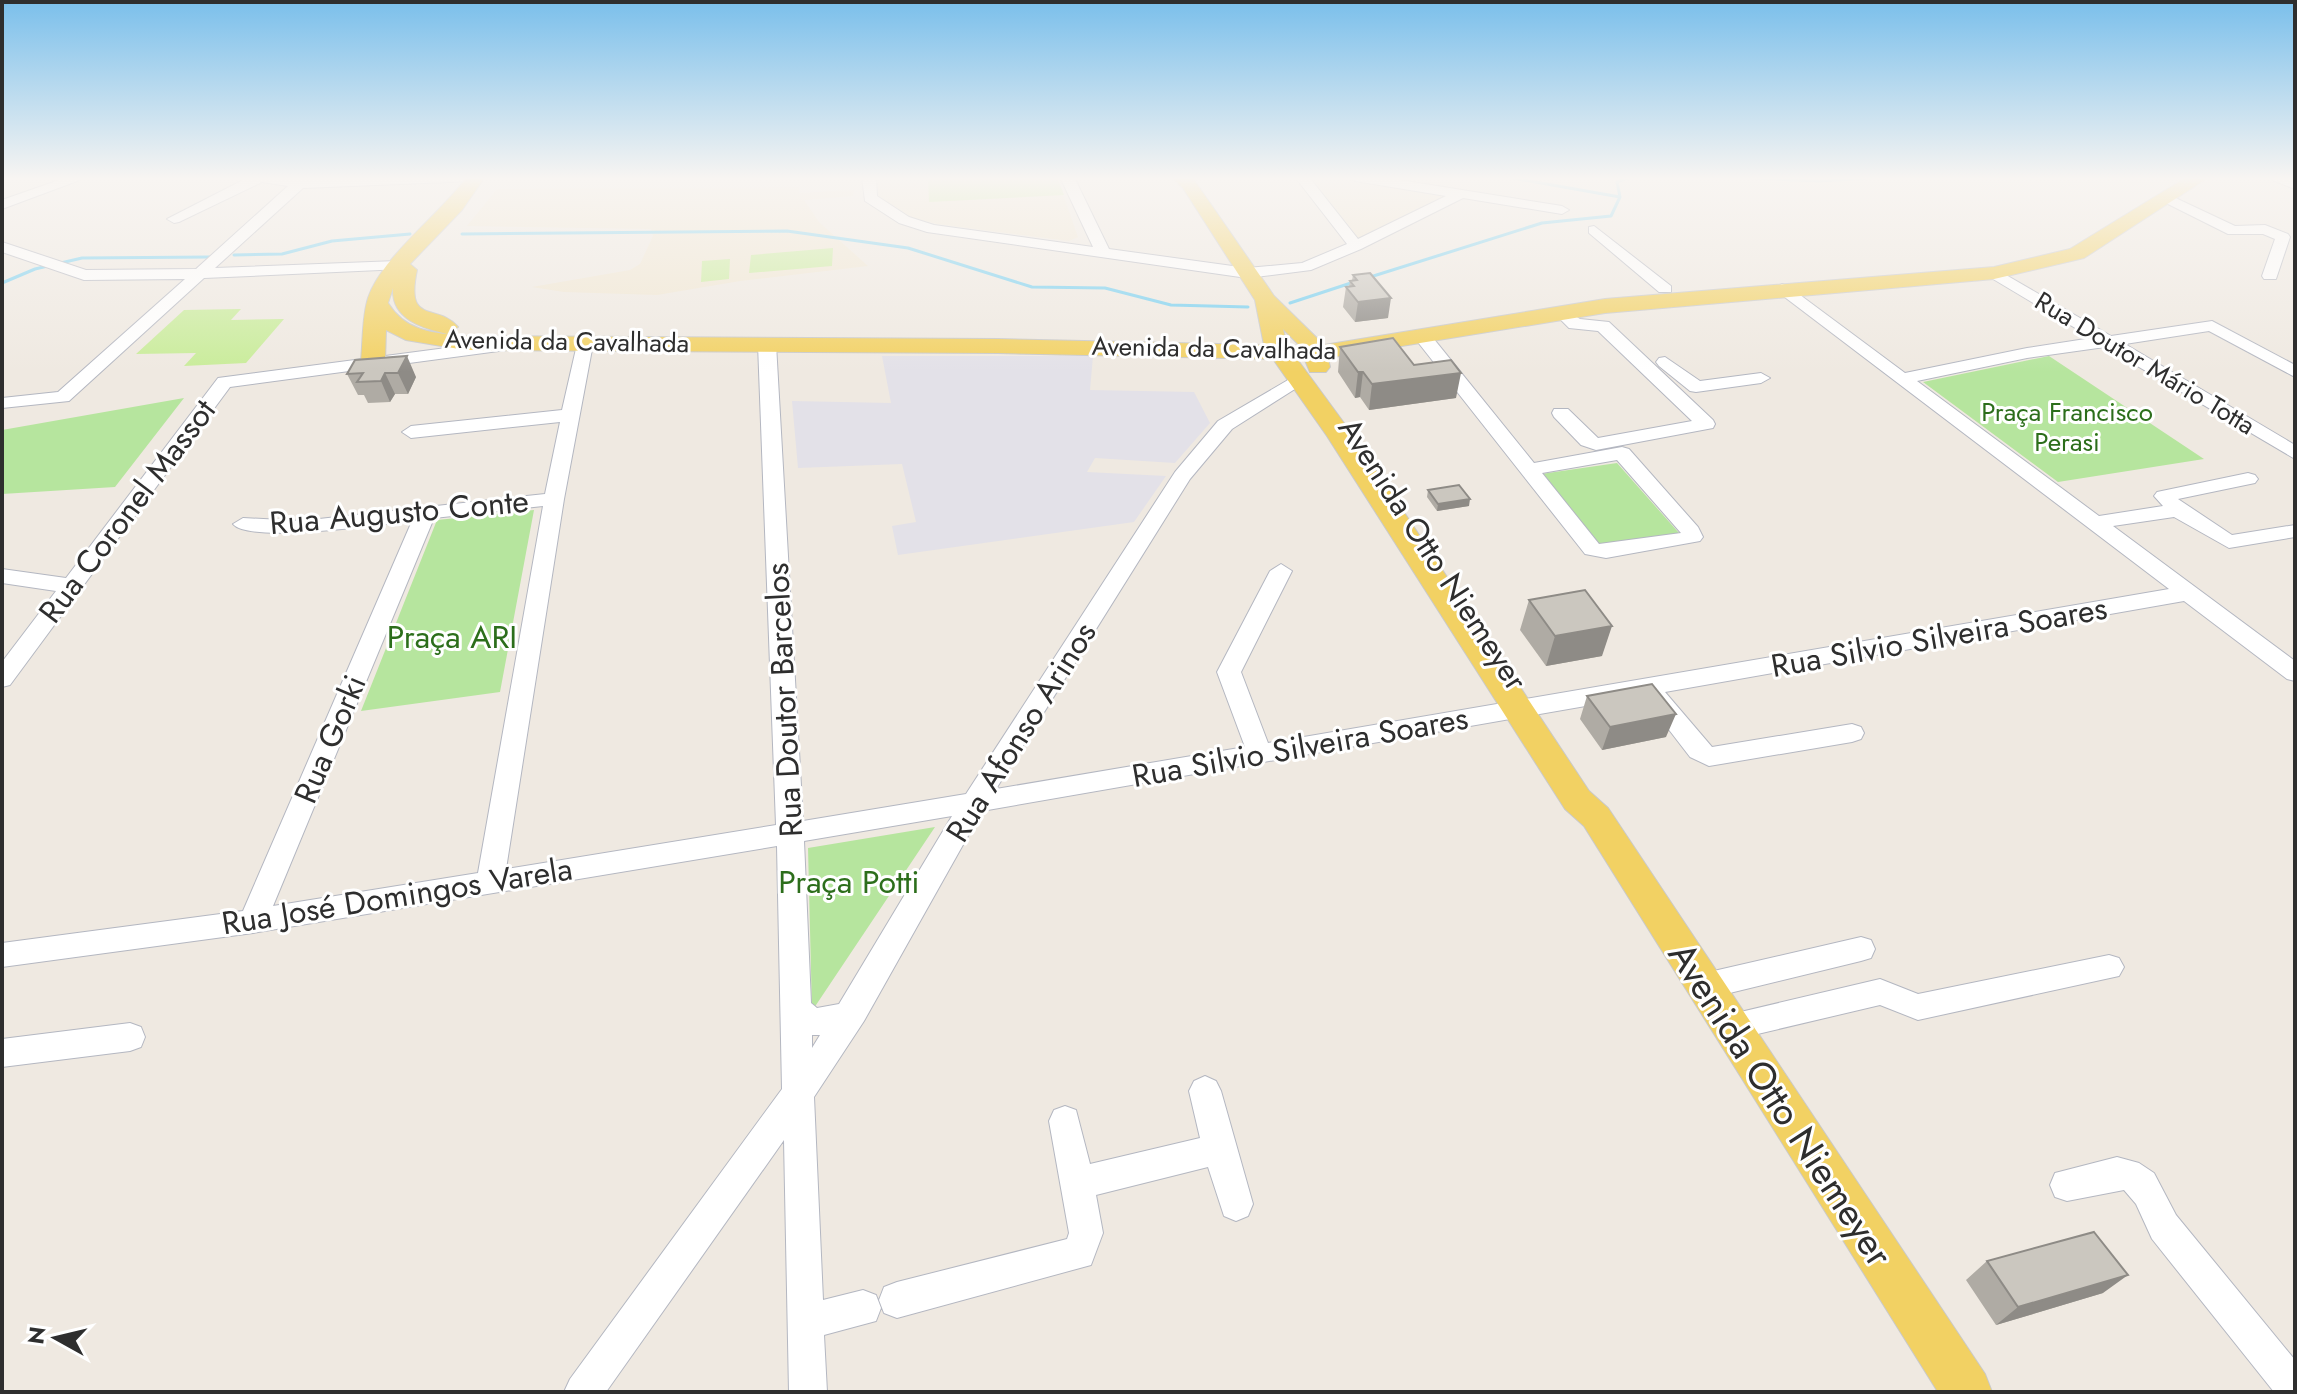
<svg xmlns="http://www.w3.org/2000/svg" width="2297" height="1394" viewBox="0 0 2297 1394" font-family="Jost,sans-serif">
<rect width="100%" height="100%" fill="#efe9e1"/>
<path fill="#e3e1e8" d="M 882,356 L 1093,356 L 1090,390 L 1194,392 L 1210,423 L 1175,463 L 1095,458 L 1087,472 L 1166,476 L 1134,522 L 898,555 L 892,526 L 916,522 L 902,464 L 798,468 L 792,401 L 891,403 Z"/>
<path fill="#f0e6d1" d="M 877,177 L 1057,177 L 1078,237 L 1069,241 L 937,224 L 908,217 L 878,196 Z
M 1311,177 L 1333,177 L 1450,195 L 1358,239 Z
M 794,187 L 799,187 L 799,193 L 854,190 L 853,196 L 804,200 L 819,222 L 868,266 L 740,281 L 657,295 L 564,292 L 532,287 L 630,270 L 640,264 L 653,236 L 651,229 L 467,226 L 497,189 Z"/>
<path fill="#b6e59e" d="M 2049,356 L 2204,459 L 2058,482 L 1923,382 Z
M 184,398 L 115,487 L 2,494 L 2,430 Z
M 1617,463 L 1679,533 L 1598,545 L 1541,474 Z
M 534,510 L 500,692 L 361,711 L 437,520 Z
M 935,827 L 812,1011 L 808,848 Z"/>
<path fill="#c9ec9a" d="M 928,177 L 1057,177 L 1064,195 L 929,202 Z
M 833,248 L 832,266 L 749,273 L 751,255 Z
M 730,259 L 729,279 L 701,282 L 702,261 Z
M 241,309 L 231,320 L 284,319 L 246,363 L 184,366 L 196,353 L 136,354 L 184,310 Z"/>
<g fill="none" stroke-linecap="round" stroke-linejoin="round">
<path stroke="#75cff0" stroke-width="3" d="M 1507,177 L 1620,197
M 1724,177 L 1819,181 L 1891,177
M 462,234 L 787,231 L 908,248 L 1032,287 L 1105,288 L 1171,305 L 1248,307
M 234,255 L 282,254 L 332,241 L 410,234
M 1367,278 L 1542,223 L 1611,216 L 1620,197 L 1617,182 L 1630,177
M 2,283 L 35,269 L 82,258 L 209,257
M 1290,303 L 1354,282"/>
<defs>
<path id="minor" d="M 68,177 L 88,177 L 2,209 L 2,200 Z
M 249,177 L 299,180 L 480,177 L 473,181 L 303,188 L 215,268 L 397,261 L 402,263 L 402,269 L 204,278 L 69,401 L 2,408 L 2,398 L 58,392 L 185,279 L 84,280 L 2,252 L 2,242 L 86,270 L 196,269 L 288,186 L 262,182 L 179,222 L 174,223 L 167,219 Z
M 862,177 L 876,177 L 877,196 L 909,217 L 934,225 L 1093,247 L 1060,177 L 1074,177 L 1109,249 L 1247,268 L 1302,263 L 1347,244 L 1295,177 L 1309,177 L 1358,239 L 1446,196 L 1355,181 L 1348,177 L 1381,177 L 1562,206 L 1569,210 L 1562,214 L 1463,198 L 1361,249 L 1311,270 L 1247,278 L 927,232 L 899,223 L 865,201 Z
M 2270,177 L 2295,180 L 2295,189 L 2272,180 Z
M 2167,194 L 2235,226 L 2265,225 L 2288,234 L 2290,237 L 2276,279 L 2264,279 L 2262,276 L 2275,239 L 2263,234 L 2228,234 L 2162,201 L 2160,198 Z
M 1594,226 L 1671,286 L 1671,292 L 1659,292 L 1589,233 L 1589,227 Z
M 1994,268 L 2111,336 L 2212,321 L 2295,365 L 2295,377 L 2209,331 L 2125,344 L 2295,445 L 2295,459 L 2105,347 L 2027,358 L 1917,381 L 2099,516 L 2163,506 L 2154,496 L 2157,492 L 2248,473 L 2255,475 L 2258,479 L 2255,483 L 2178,499 L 2232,535 L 2295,525 L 2295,537 L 2229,548 L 2174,517 L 2113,526 L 2295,661 L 2295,681 L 2287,679 L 2184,601 L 1665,692 L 1712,747 L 1852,724 L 1861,727 L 1864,733 L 1861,739 L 1852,742 L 1709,766 L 1690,757 L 1643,696 L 982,811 L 864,1021 L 814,1097 L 823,1300 L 863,1290 L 876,1295 L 881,1308 L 876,1321 L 824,1335 L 827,1392 L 789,1392 L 784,1140 L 606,1392 L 564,1392 L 570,1379 L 782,1089 L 777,846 L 253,933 L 2,967 L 2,943 L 243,911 L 412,521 C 382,524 250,544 233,524 L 243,518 L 301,521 L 545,494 L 560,422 L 411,438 L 402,432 L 411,426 L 562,410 L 578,340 L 590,340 L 593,344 L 564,499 L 506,869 L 776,825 L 758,344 L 761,340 L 773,340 L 776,344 L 803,821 L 966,794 L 1175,472 L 1218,421 L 1300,373 L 1306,374 L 1309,378 L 1306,382 L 1232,429 L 1190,479 L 996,789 L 1245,747 L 1217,672 L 1270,571 L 1281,564 L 1292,571 L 1241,672 L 1268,743 L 2169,589 L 1774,289 L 1782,284 L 1788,286 L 1905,373 L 2027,348 L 2092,338 L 1988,276 L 1988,270 ZM 543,506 L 478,873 L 273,906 L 434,518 ZM 952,816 L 839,1004 L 817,1008 L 811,1003 L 804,841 ZM 812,1035 L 820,1035 L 812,1048 Z
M 1562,308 L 1580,319 L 1609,322 L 1713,420 L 1715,424 L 1713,428 L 1596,450 L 1581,445 L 1554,417 L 1552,413 L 1554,409 L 1568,409 L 1598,438 L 1692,421 L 1598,331 L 1569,328 L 1554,313 Z
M 1423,332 L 1429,333 L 1534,463 L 1622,447 L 1629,449 L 1698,527 L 1703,537 L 1700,541 L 1606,558 L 1585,554 L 1417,341 L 1415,337 L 1417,333 ZM 1617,460 L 1681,533 L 1599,544 L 1542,473 Z
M 507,340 L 513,341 L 516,345 L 513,349 L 230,387 L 10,685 L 2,687 L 2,662 L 56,591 L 2,583 L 2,569 L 66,578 L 218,378 Z
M 1665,357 L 1700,381 L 1761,373 L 1770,378 L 1761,383 L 1696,392 L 1690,391 L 1659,366 L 1656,362 L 1659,358 Z
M 1861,937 L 1871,940 L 1875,949 L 1871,958 L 1861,961 L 1705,999 L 1695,995 L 1690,986 L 1695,977 L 1705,973 Z
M 2109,955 L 2119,958 L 2124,967 L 2119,976 L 1918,1020 L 1880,1005 L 1732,1040 L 1721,1037 L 1717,1027 L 1721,1017 L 1732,1014 L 1880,979 L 1918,994 Z
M 130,1023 L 141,1027 L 145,1037 L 141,1047 L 130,1051 L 2,1067 L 2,1039 Z
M 1205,1076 L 1216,1081 L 1221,1091 L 1253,1204 L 1248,1216 L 1236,1221 L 1224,1216 L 1208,1167 L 1096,1195 L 1103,1233 L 1091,1265 L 897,1318 L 884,1313 L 879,1300 L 884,1287 L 897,1282 L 1067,1239 L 1069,1233 L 1049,1121 L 1054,1110 L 1065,1106 L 1076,1110 L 1090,1164 L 1200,1138 L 1189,1091 L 1194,1081 Z
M 2117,1157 L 2139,1163 L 2154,1173 L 2176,1215 L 2295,1360 L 2295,1392 L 2274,1392 L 2152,1239 L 2136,1204 L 2124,1190 L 2067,1201 L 2055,1197 L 2050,1185 L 2055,1173 Z"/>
<path id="major" d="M 467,177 L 485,177 L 462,210 L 410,264 L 417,270 C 405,327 437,302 458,327 L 447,334 C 422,328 391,319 393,288 L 388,303 C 406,332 434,333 465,336 L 998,339 L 1264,345 L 1255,300 L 1183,188 L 1171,177 L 1192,177 L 1274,296 L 1324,345 L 1605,299 L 1994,267 L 2070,249 L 2187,177 L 2209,177 L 2084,258 L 1994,279 L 1605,313 L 1328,358 L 1330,367 L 1326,372 L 1310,372 L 1305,360 L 1297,359 L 1352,434 L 1589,791 L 1608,808 L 1985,1374 L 1992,1392 L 1938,1392 L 1584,826 L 1565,809 L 1327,436 L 1273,359 L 998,353 L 465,350 L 406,340 L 386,330 L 385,361 L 381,366 L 365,366 L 361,361 C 363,341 362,317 368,298 C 381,258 440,214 467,177 ZM 1283,329 L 1300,346 L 1287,345 Z"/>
</defs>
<use href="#minor" stroke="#b4b7c1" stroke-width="2"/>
<use href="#major" stroke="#c9c9c9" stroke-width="2"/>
<use href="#minor" fill="#fff" fill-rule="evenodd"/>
<use href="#major" fill="#f2d163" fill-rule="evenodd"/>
</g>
<path fill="#afaba4" d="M 1353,275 L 1388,318 L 1355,322 L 1343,307 L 1346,287 L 1349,287 L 1350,281 L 1352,280 Z
M 1340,347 L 1414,365 L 1456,398 L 1369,410 L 1360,397 L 1355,398 L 1338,372 Z
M 355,360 L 416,377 L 408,394 L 395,394 L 390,402 L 368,403 L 364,395 L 358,395 L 347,374 Z
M 1428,490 L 1469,506 L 1437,511 L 1427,497 Z
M 1529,600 L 1602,656 L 1546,666 L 1520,630 Z
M 1587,696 L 1666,737 L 1602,750 L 1580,719 Z
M 1987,1261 L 2103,1293 L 1996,1325 L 1966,1280 Z"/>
<path fill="#8e8b86" d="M 1391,298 L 1388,318 L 1355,322 L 1358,302 Z
M 407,356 L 416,377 L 408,394 L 398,373 Z
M 1358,372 L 1363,372 L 1360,397 L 1355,398 Z
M 385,373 L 395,394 L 390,402 L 381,381 Z
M 1461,373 L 1456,398 L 1369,410 L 1372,384 Z
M 1470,499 L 1469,506 L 1437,511 L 1438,504 Z
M 1612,626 L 1602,656 L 1546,666 L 1555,636 Z
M 1676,714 L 1666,737 L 1602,750 L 1610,727 Z
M 2128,1275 L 2103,1293 L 1996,1325 L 2018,1307 Z"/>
<path fill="#cbc7bf" stroke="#8e8b86" stroke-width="2" d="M 1370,273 L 1391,298 L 1358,302 L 1346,287 L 1354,286 L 1350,281 L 1357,280 L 1353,275 Z
M 1393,338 L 1414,365 L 1451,360 L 1461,373 L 1372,384 L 1363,372 L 1358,372 L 1340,347 Z
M 407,356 L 398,373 L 385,373 L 381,381 L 357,382 L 363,373 L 347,374 L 355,360 Z
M 1459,485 L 1470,499 L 1438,504 L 1428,490 Z
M 1585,590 L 1612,626 L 1555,636 L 1529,600 Z
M 1652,684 L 1676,714 L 1610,727 L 1587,696 Z
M 2094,1232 L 2128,1275 L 2018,1307 L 1987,1261 Z"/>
<linearGradient id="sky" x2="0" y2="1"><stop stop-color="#7abfeb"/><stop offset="0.48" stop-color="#f8f5f2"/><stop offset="1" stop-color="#f8f5f2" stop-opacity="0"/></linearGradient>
<rect width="2297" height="372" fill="url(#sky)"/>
<g text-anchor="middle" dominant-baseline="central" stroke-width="6" stroke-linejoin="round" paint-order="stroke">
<g font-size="26" fill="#2e2e2e" stroke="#fff">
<text transform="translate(567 341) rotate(1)">Avenida da Cavalhada</text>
<text transform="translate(1214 348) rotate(1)">Avenida da Cavalhada</text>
<text transform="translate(2145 363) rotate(31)">Rua Doutor Mário Totta</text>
</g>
<g font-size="26" fill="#2c6e1b" stroke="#fff">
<text x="2067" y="412">Praça Francisco<tspan x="2067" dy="30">Perasi</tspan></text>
</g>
<g font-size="32" fill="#2e2e2e" stroke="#fff">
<text transform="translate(127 511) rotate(-53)">Rua Coronel Massot</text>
<text transform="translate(399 512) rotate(-5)">Rua Augusto Conte</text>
<text transform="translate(1433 554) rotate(57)">Avenida Otto Niemeyer</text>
<text transform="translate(1939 637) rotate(-10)">Rua Silvio Silveira Soares</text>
<text transform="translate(784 700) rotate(-93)">Rua Doutor Barcelos</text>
<text transform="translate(1021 732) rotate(-58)">Rua Afonso Arinos</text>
<text transform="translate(330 739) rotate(-67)">Rua Gorki</text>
<text transform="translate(1300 747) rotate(-10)">Rua Silvio Silveira Soares</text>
<text transform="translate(397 896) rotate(-9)">Rua José Domingos Varela</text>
</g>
<g font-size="32" fill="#2c6e1b" stroke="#fff">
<text x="452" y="637">Praça ARI</text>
<text x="849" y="882">Praça Potti</text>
</g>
<g font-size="38" fill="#2e2e2e" stroke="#fff">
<text transform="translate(1781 1104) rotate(57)">Avenida Otto Niemeyer</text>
</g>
</g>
<rect width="2297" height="1394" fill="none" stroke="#2e2e2e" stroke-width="8"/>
<g transform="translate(56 1338) rotate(278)" stroke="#ffffff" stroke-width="6" paint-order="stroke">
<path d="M0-6L14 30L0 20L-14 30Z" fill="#2e2e2e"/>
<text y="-12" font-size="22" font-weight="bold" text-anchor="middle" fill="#2e2e2e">N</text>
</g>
</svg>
